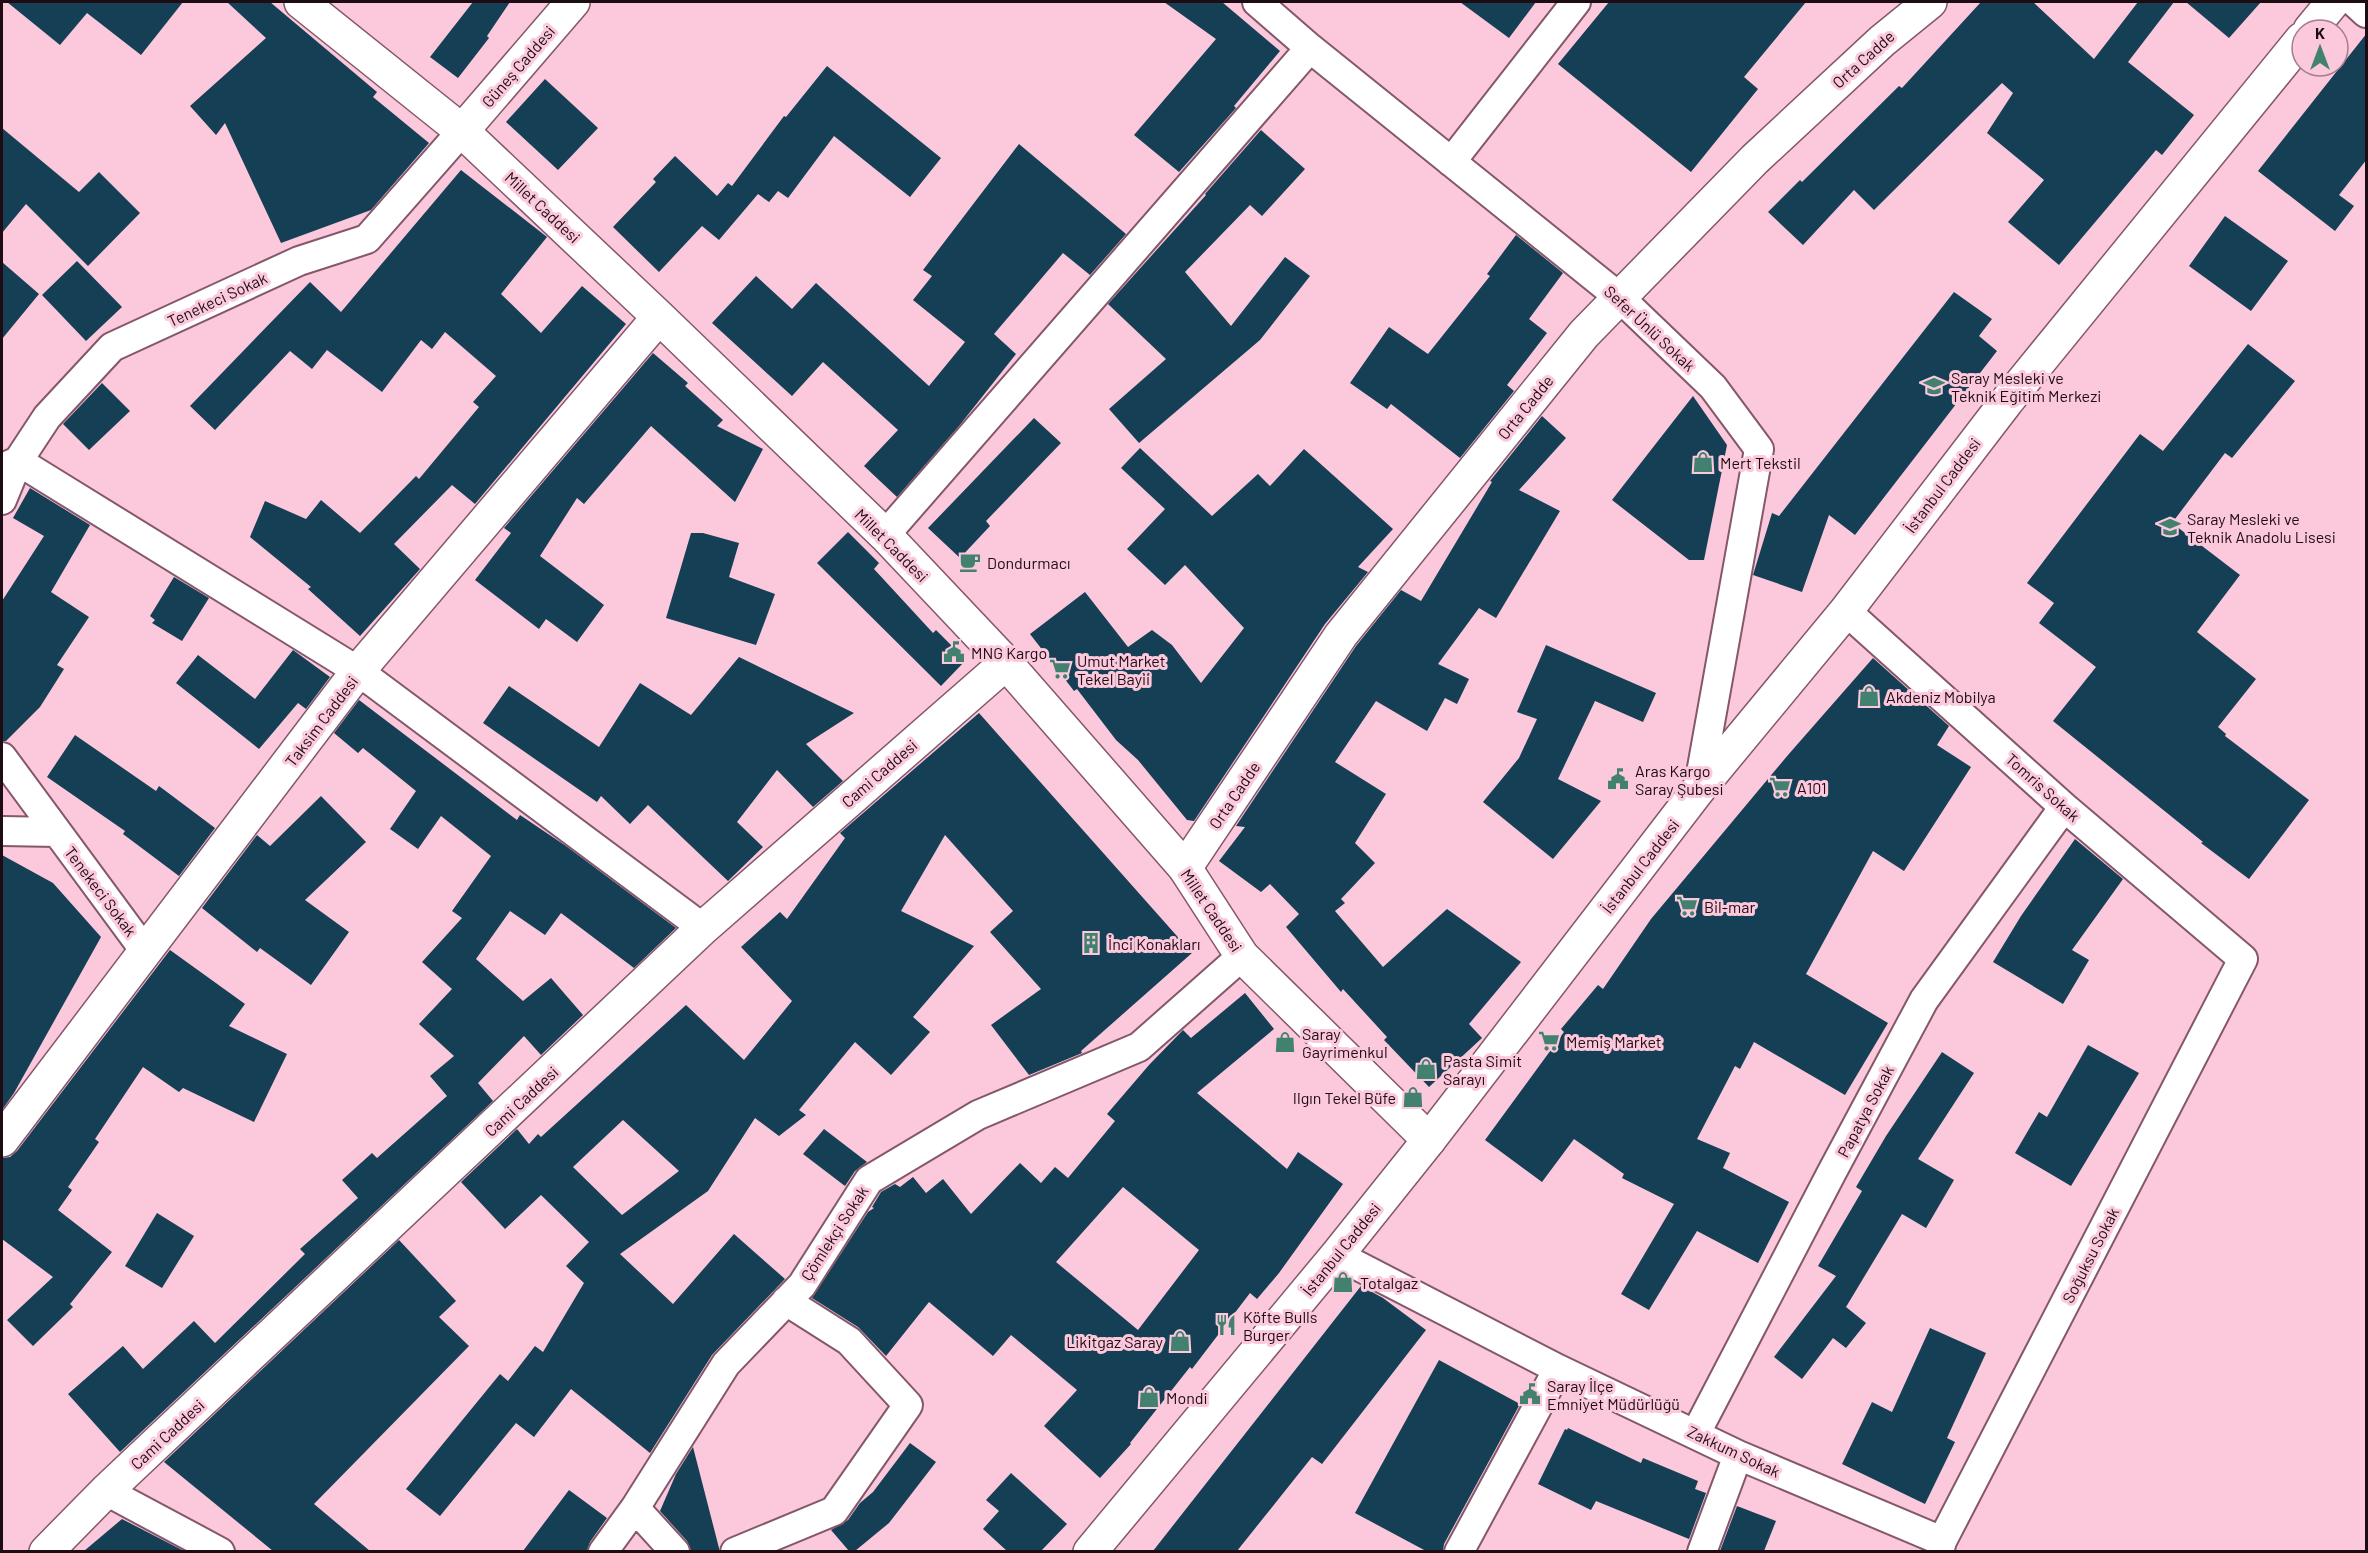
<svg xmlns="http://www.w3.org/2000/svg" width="2368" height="1553" viewBox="0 0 2368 1553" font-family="Barlow,sans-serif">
<rect width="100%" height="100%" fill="#fbc8dc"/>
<path fill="#143f54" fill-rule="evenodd" d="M 7,2 L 183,2 L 141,55 L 87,13 L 60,45 Z
M 227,2 L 270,2 L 377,92 L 373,97 L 429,143 L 371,210 L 281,243 L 225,123 L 216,135 L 190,106 L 266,38 Z
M 473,2 L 510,2 L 487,36 L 489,38 L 458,78 L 430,57 Z
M 1164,2 L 1222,2 L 1280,51 L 1234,106 L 1236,108 L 1179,172 L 1134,135 L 1216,39 Z
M 1460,2 L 1536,2 L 1509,38 Z
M 1609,2 L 1806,2 L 1744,77 L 1758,89 L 1691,172 L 1558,64 Z
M 1981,2 L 2033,2 L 2094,59 L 2138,2 L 2174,2 L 2128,62 L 2194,115 L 2162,155 L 2156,150 L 2059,265 L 2008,222 L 2044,180 L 1987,133 L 2013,93 L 2002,83 L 1874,210 L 1854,190 L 1803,245 L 1768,212 L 1800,180 L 1802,182 L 1899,86 L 1902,88 Z
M 2186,2 L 2261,2 L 2229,38 Z
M 2367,33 L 2367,159 L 2339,195 L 2354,206 L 2335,231 L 2258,171 Z
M 827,66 L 941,158 L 910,197 L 834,136 L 788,198 L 778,191 L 769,202 L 758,194 L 719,240 L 702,226 L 659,272 L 613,227 L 656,182 L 653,179 L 675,156 L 717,196 L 728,183 L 732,186 L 784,116 L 786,117 Z
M 545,79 L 598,128 L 558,170 L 506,122 Z
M 2,128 L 79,192 L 99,172 L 140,213 L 88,266 L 26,204 L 2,233 Z
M 1261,130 L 1305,169 L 1262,216 L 1250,205 L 1185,272 L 1231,326 L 1285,257 L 1310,276 L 1260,340 L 1139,443 L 1109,409 L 1166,359 L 1108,304 L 1206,195 L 1205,194 Z
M 1019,144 L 1126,234 L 1090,275 L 1063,253 L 994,334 L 1016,354 L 959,426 L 897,497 L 864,466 L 898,430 L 823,362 L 792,396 L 712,323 L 756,276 L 792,309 L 816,283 L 929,386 L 965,342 L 913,300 L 932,276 L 923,270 Z
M 461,170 L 547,237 L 501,294 L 541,333 L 582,286 L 626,324 L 475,504 L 452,485 L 394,544 L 420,569 L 360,636 L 308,589 L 311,587 L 250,537 L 265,501 L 306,519 L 321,500 L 360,533 L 416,476 L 419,479 L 479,407 L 473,402 L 496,376 L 445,332 L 432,349 L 421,340 L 382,392 L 327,350 L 312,369 L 290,351 L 215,430 L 190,406 L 310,282 L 341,312 Z
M 2225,216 L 2288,261 L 2251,311 L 2189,266 Z
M 1516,235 L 1563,273 L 1529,319 L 1547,333 L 1507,385 L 1514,391 L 1460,458 L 1391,404 L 1387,409 L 1350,383 L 1389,327 L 1428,354 L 1490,276 L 1487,274 Z
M 77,261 L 122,307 L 86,341 L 42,295 Z
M 2,262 L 39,294 L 2,339 Z
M 1954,292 L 1992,319 L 1979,336 L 1997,351 L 1855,535 L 1829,515 L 1802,592 L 1753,575 L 1772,513 L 1779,516 Z
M 2248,344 L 2295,381 L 2232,458 L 2225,453 L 2172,523 L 2240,575 L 2197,632 L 2256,679 L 2218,727 L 2226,734 L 2225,736 L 2309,800 L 2249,879 L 2201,843 L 2203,842 L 2053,721 L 2096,667 L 2039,623 L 2054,603 L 2027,583 L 2140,434 L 2163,451 Z
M 653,353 L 688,383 L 685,386 L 723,420 L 717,426 L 763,449 L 735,502 L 651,426 L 584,504 L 577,498 L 540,556 L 604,605 L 577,642 L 546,619 L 539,629 L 475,580 L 511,533 L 504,528 Z
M 102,383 L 130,411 L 89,450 L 63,424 Z
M 1693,396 L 1727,445 L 1704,560 L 1689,560 L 1612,500 Z
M 1542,416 L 1566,438 L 1519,490 L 1560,511 L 1496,618 L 1479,608 L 1438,664 L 1469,679 L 1457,704 L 1445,698 L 1427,731 L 1376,701 L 1335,762 L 1386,794 L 1355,843 L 1375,863 L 1341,899 L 1345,903 L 1335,911 L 1383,967 L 1447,909 L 1521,962 L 1469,1024 L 1482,1038 L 1429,1087 L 1384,1040 L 1387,1037 L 1343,989 L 1341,992 L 1286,927 L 1299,914 L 1270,884 L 1261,892 L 1219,861 L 1245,827 L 1236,826 L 1356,646 L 1401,590 L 1421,601 L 1492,482 L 1490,481 Z
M 1034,418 L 1061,443 L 986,521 L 990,526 L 960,558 L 928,528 Z
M 1140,448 L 1212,516 L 1258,474 L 1270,486 L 1304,449 L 1393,529 L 1358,567 L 1368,572 L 1325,624 L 1194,821 L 1187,820 L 1138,760 L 1116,740 L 1077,689 L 1074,691 L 1030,634 L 1085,592 L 1128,647 L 1152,630 L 1172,645 L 1201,683 L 1244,628 L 1185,565 L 1165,585 L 1127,549 L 1165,509 L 1121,468 Z
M 30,488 L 90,525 L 51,592 L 89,617 L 57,665 L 64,669 L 40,707 L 6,741 L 2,741 L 2,601 L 44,536 L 13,518 Z
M 848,532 L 879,563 L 874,569 L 933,633 L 936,630 L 966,660 L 941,686 L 817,563 Z
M 691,533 L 703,533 L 739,543 L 729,577 L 775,594 L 756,645 L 666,618 Z
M 174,577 L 209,598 L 182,641 L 152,623 L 155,620 L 150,616 Z
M 1546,645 L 1656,693 L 1643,722 L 1595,701 L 1558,779 L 1601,801 L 1553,859 L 1483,802 L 1519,758 L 1537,719 L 1517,712 Z
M 293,650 L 330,677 L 306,709 L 298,703 L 259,749 L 176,683 L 198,655 L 255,699 Z
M 739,657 L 854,713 L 806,744 L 843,781 L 813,807 L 777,770 L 737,822 L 763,847 L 728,881 L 648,805 L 630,824 L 601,796 L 597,802 L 483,723 L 509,686 L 599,747 L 640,683 L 691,715 Z
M 1873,658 L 1949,726 L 1937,745 L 1971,767 L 1904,871 L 1873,851 L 1806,974 L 1888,1023 L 1845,1095 L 1754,1042 L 1740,1069 L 1735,1066 L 1697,1139 L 1730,1153 L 1723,1168 L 1789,1202 L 1758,1263 L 1697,1231 L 1649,1310 L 1621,1294 L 1674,1204 L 1622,1178 L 1624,1174 L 1574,1139 L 1542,1182 L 1485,1140 L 1564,1032 L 1561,1029 L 1598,985 L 1603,989 L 1651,919 L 1788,755 Z
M 359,700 L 517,820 L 520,815 L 566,846 L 676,928 L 634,968 L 561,913 L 545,935 L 510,911 L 476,959 L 523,1001 L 551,978 L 583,1015 L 541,1055 L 524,1036 L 478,1083 L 493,1101 L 120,1452 L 68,1394 L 123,1346 L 143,1369 L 194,1321 L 215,1343 L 305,1254 L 300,1249 L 358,1198 L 342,1180 L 372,1153 L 377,1158 L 447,1096 L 430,1076 L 454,1056 L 419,1024 L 452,989 L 422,962 L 462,918 L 452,911 L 491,856 L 441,816 L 418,849 L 390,829 L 416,791 L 363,748 L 358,753 L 334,733 Z
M 979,713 L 1192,953 L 1081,1051 L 1082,1053 L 1029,1075 L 991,1025 L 1041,989 L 990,932 L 1013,911 L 945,835 L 901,911 L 974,946 L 913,1017 L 930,1032 L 891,1075 L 855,1042 L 799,1110 L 806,1115 L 779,1136 L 755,1118 L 708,1191 L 620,1254 L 673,1304 L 734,1234 L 785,1279 L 712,1355 L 650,1453 L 571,1389 L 534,1437 L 516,1423 L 440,1516 L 406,1489 L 500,1374 L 508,1381 L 535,1346 L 543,1352 L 584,1283 L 566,1266 L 589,1242 L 541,1195 L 505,1229 L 461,1182 L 517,1129 L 529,1144 L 538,1134 L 541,1137 L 686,1005 L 744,1060 L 792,1001 L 741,947 L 780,912 L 787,919 L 845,838 L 840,833 ZM 623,1120 L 679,1171 L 622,1215 L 573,1167 Z
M 75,735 L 156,791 L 159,786 L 215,828 L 179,876 L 123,834 L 125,831 L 47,777 Z
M 321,796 L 366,842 L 305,900 L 349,932 L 311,985 L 260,948 L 257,952 L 202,908 L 257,835 L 270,846 Z
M 2075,839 L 2123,879 L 2072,950 L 2089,960 L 2063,1004 L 1993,962 L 2021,916 Z
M 2,855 L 53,883 L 101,937 L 14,1093 L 2,1110 Z
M 170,950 L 245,1004 L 229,1026 L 287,1054 L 254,1122 L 183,1088 L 179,1092 L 143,1067 L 95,1139 L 99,1142 L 68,1187 L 72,1190 L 58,1210 L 112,1252 L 70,1304 L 73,1307 L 33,1346 L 7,1320 L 53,1277 L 2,1239 L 2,1158 L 10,1157 L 17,1151 Z
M 1245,993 L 1274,1029 L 1197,1093 L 1287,1169 L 1298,1152 L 1343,1184 L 1279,1273 L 1257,1299 L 1250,1293 L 1192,1369 L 1190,1367 L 1130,1443 L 1131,1444 L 1100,1478 L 1044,1426 L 1077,1390 L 1011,1335 L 993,1356 L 929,1302 L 886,1356 L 858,1327 L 812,1298 L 868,1212 L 874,1208 L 872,1207 L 881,1192 L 895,1184 L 900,1187 L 913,1177 L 926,1193 L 943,1179 L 971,1214 L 1020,1163 L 1041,1183 L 1055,1167 L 1068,1178 L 1115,1121 L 1107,1114 L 1149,1065 L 1183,1030 L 1191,1038 ZM 1123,1187 L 1199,1250 L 1138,1330 L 1056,1262 Z
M 2088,1045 L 2139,1073 L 2071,1186 L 2015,1153 L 2039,1112 L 2047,1117 Z
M 1942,1052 L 1974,1073 L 1918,1159 L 1954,1180 L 1926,1228 L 1902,1214 L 1846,1307 L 1866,1323 L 1846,1348 L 1833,1338 L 1802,1379 L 1774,1357 L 1836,1276 L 1818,1266 L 1862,1191 L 1856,1187 L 1886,1136 Z
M 824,1129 L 867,1162 L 855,1171 L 845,1186 L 803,1154 Z
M 157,1213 L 194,1236 L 162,1288 L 125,1266 Z
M 399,1240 L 456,1301 L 439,1317 L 469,1346 L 314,1504 L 370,1551 L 273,1551 L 164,1462 Z
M 1361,1286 L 1383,1298 L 1426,1330 L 1322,1464 L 1312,1457 L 1237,1551 L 1153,1551 Z
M 1930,1328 L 1986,1353 L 1947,1438 L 1955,1442 L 1925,1504 L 1842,1464 L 1872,1402 L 1892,1412 Z
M 1439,1360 L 1520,1404 L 1444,1544 L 1443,1551 L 1426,1551 L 1355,1513 Z
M 1568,1428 L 1641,1463 L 1643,1458 L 1698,1481 L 1695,1489 L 1706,1493 L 1689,1539 L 1596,1501 L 1591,1510 L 1538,1484 L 1565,1429 L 1567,1430 Z
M 910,1443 L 936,1462 L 889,1523 L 855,1551 L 849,1551 L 831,1530 L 848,1520 L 860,1503 L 873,1492 Z
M 693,1447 L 719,1548 L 719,1551 L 691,1551 L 687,1541 L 660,1511 L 676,1474 Z
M 1011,1473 L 1067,1524 L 1041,1551 L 1007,1551 L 983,1529 L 999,1511 L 986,1500 Z
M 569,1490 L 607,1518 L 590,1542 L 587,1551 L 523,1551 Z
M 1737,1506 L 1776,1521 L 1764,1551 L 1720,1551 Z
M 122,1519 L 184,1551 L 84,1551 Z"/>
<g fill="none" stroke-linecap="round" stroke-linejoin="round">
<defs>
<path id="street" d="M 1257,2 L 1310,48 L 1619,297 L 1713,387 L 1759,449 L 1698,790
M 2354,2 L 2366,13
M 1451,162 L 1576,2
M 2,468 L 18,461 L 358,671 L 703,928
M 2,500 L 18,461 L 47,417 L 112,347 L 299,261 L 367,239 L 462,131
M 885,535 L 1310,48
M 1846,611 L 2064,807 L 2243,959 L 1942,1541 L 1939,1552
M 2,757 L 145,951
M 2,831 L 57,832
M 1337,1255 L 1558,1369 L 1738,1455 L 1942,1541
M 1696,1433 L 1832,1172 L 1924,1000 L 2064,807
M 106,1491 L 220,1552
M 635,1508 L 675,1552
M 603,1552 L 635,1508 L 726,1364 L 802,1285 L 869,1180 L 978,1115 L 1139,1047 L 1242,956
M 735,1552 L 834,1511 L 908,1405 L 849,1341 L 786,1301
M 1459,1552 L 1558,1369
M 1702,1552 L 1738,1455"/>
<path id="secondary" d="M 462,131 L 573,2
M 1185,868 L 1341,635 L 1584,334 L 1755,159 L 1882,41 L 1930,2"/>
<path id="primary" d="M 301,2 L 462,131 L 659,317 L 885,535 L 1006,663 L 1185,868 L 1242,956 L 1429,1140
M 2,1140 L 358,671 L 659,317
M 46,1552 L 106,1491 L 703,928 L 1006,663"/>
<path id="highway" d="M 2310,30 L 2333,2
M 1090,1552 L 1337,1255 L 1429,1140 L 1698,790 L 1846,611 L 2007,401 L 2302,39"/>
</defs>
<use href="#street" stroke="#84576a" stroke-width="32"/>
<use href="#secondary" stroke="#84576a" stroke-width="36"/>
<use href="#primary" stroke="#84576a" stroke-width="36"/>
<use href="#highway" stroke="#84576a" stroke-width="36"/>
<use href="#street" stroke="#fff" stroke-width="28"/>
<use href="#secondary" stroke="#fff" stroke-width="33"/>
<use href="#primary" stroke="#fff" stroke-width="33"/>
<use href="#highway" stroke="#fff" stroke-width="33"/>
</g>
<defs>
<symbol id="school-bare" viewBox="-9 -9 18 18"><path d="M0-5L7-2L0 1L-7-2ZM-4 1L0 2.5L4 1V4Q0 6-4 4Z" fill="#42816f" stroke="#fbc8dc" stroke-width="2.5" paint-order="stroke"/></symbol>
<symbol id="shop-bare" viewBox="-9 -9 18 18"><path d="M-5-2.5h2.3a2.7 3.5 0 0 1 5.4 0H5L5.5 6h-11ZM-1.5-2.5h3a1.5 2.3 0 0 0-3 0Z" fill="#42816f" stroke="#fbc8dc" stroke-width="2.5" paint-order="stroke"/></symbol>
<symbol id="cafe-bare" viewBox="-9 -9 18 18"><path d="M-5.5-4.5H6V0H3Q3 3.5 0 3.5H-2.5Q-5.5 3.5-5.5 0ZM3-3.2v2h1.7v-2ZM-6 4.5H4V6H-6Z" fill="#42816f" stroke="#fbc8dc" stroke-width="2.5" paint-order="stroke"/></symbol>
<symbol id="civic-bare" viewBox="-9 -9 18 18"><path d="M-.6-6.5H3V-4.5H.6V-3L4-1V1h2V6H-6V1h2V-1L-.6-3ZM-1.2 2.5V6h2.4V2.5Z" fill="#42816f" stroke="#fbc8dc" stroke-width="2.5" paint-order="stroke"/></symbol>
<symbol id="supermarket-bare" viewBox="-9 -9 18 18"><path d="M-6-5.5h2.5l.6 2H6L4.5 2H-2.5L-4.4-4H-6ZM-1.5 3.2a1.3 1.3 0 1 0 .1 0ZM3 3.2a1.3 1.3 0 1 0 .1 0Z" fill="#42816f" stroke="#fbc8dc" stroke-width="2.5" paint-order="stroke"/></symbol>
<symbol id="building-bare" viewBox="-9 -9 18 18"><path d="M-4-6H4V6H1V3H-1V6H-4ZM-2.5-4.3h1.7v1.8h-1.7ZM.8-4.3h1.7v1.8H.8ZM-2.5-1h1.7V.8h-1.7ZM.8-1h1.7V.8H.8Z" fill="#42816f" stroke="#fbc8dc" stroke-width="2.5" paint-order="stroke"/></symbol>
<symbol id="restaurant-bare" viewBox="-9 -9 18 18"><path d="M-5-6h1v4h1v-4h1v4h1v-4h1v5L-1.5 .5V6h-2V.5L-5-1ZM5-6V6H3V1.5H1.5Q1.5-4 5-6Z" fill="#42816f" stroke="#fbc8dc" stroke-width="2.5" paint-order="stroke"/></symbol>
</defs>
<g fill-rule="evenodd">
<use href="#school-bare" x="1919" y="371" width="30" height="30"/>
<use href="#shop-bare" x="1688" y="447" width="30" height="30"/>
<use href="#school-bare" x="2155" y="512" width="30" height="30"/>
<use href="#cafe-bare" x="955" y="547" width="30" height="30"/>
<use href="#civic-bare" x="939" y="637" width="30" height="30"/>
<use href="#supermarket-bare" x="1045" y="654" width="30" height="30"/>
<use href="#shop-bare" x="1854" y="681" width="30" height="30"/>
<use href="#civic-bare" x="1603" y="764" width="30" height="30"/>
<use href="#supermarket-bare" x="1765" y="772" width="30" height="30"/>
<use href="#supermarket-bare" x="1672" y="891" width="30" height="30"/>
<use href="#building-bare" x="1076" y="928" width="30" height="30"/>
<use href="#supermarket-bare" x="1534" y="1026" width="30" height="30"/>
<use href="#shop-bare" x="1270" y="1027" width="30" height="30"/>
<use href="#shop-bare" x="1411" y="1054" width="30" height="30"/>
<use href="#shop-bare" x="1398" y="1082" width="30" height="30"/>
<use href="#shop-bare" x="1328" y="1267" width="30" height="30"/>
<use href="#restaurant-bare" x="1211" y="1310" width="30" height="30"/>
<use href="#shop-bare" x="1165" y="1326" width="30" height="30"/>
<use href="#civic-bare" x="1515" y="1379" width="30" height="30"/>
<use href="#shop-bare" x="1134" y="1382" width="30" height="30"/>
</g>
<g text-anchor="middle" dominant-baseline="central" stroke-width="6" stroke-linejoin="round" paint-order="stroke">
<g font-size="16" fill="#1e0c14" stroke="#fbc8dc">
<text transform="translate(1863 59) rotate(-42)">Orta Cadde</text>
<text transform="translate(518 66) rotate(-49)">Güneş Caddesi</text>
<text transform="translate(543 207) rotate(43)">Millet Caddesi</text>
<text transform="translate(217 299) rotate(-25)">Tenekeci Sokak</text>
<text transform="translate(1650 328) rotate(43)">Sefer Ünlü Sokak</text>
<text transform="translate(1525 407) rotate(-51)">Orta Cadde</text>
<text transform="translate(1942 485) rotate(-53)">İstanbul Caddesi</text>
<text transform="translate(892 545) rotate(45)">Millet Caddesi</text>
<text transform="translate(321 721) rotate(-53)">Taksim Caddesi</text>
<text transform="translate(879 773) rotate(-41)">Cami Caddesi</text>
<text transform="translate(2043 787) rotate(42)">Tomris Sokak</text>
<text transform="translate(1234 795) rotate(-56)">Orta Cadde</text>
<text transform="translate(1640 866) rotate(-52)">İstanbul Caddesi</text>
<text transform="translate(101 891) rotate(53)">Tenekeci Sokak</text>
<text transform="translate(1212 910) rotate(56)">Millet Caddesi</text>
<text transform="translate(521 1101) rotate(-43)">Cami Caddesi</text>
<text transform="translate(1865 1111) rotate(-62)">Papatya Sokak</text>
<text transform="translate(834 1233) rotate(-57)">Çömlekçi Sokak</text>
<text transform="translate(1341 1249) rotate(-51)">İstanbul Caddesi</text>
<text transform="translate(2090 1255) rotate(-63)">Soğuksu Sokak</text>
<text transform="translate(167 1434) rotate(-43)">Cami Caddesi</text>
<text transform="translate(1734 1451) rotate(25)">Zakkum Sokak</text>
</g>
<g font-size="16" fill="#1e0c14" stroke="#fbc8dc" text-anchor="start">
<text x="1951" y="377">Saray Mesleki ve<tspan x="1951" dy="18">Teknik Eğitim Merkezi</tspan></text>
<text x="1720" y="462">Mert Tekstil</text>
<text x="2187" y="518">Saray Mesleki ve<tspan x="2187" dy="18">Teknik Anadolu Lisesi</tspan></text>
<text x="987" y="562">Dondurmacı</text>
<text x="971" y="652">MNG Kargo</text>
<text x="1077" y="660">Umut Market<tspan x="1077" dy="18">Tekel Bayii</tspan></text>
<text x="1886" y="696">Akdeniz Mobilya</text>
<text x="1635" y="770">Aras Kargo<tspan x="1635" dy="18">Saray Şubesi</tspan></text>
<text x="1797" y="787">A101</text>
<text x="1704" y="906">Bil-mar</text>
<text x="1108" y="943">İnci Konakları</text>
<text x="1302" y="1033">Saray<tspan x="1302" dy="18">Gayrimenkul</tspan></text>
<text x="1566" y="1041">Memiş Market</text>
<text x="1443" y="1060">Pasta Simit<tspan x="1443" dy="18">Sarayı</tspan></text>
<text x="1396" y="1097" text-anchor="end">Ilgın Tekel Büfe</text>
<text x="1360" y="1282">Totalgaz</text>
<text x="1243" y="1316">Köfte Bulls<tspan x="1243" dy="18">Burger</tspan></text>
<text x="1163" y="1341" text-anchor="end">Likitgaz Saray</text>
<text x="1547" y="1385">Saray İlçe<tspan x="1547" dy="18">Emniyet Müdürlüğü</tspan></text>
<text x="1166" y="1397">Mondi</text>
</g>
</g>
<rect width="2368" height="1553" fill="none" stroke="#1e0c14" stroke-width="6"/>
<g transform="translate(2320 48)"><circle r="28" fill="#fbc8dc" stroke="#a37d8c" stroke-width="1.5"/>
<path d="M0-4.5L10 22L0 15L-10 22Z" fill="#42816f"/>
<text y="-9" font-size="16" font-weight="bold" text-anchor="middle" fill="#1e0c14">K</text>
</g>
</svg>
